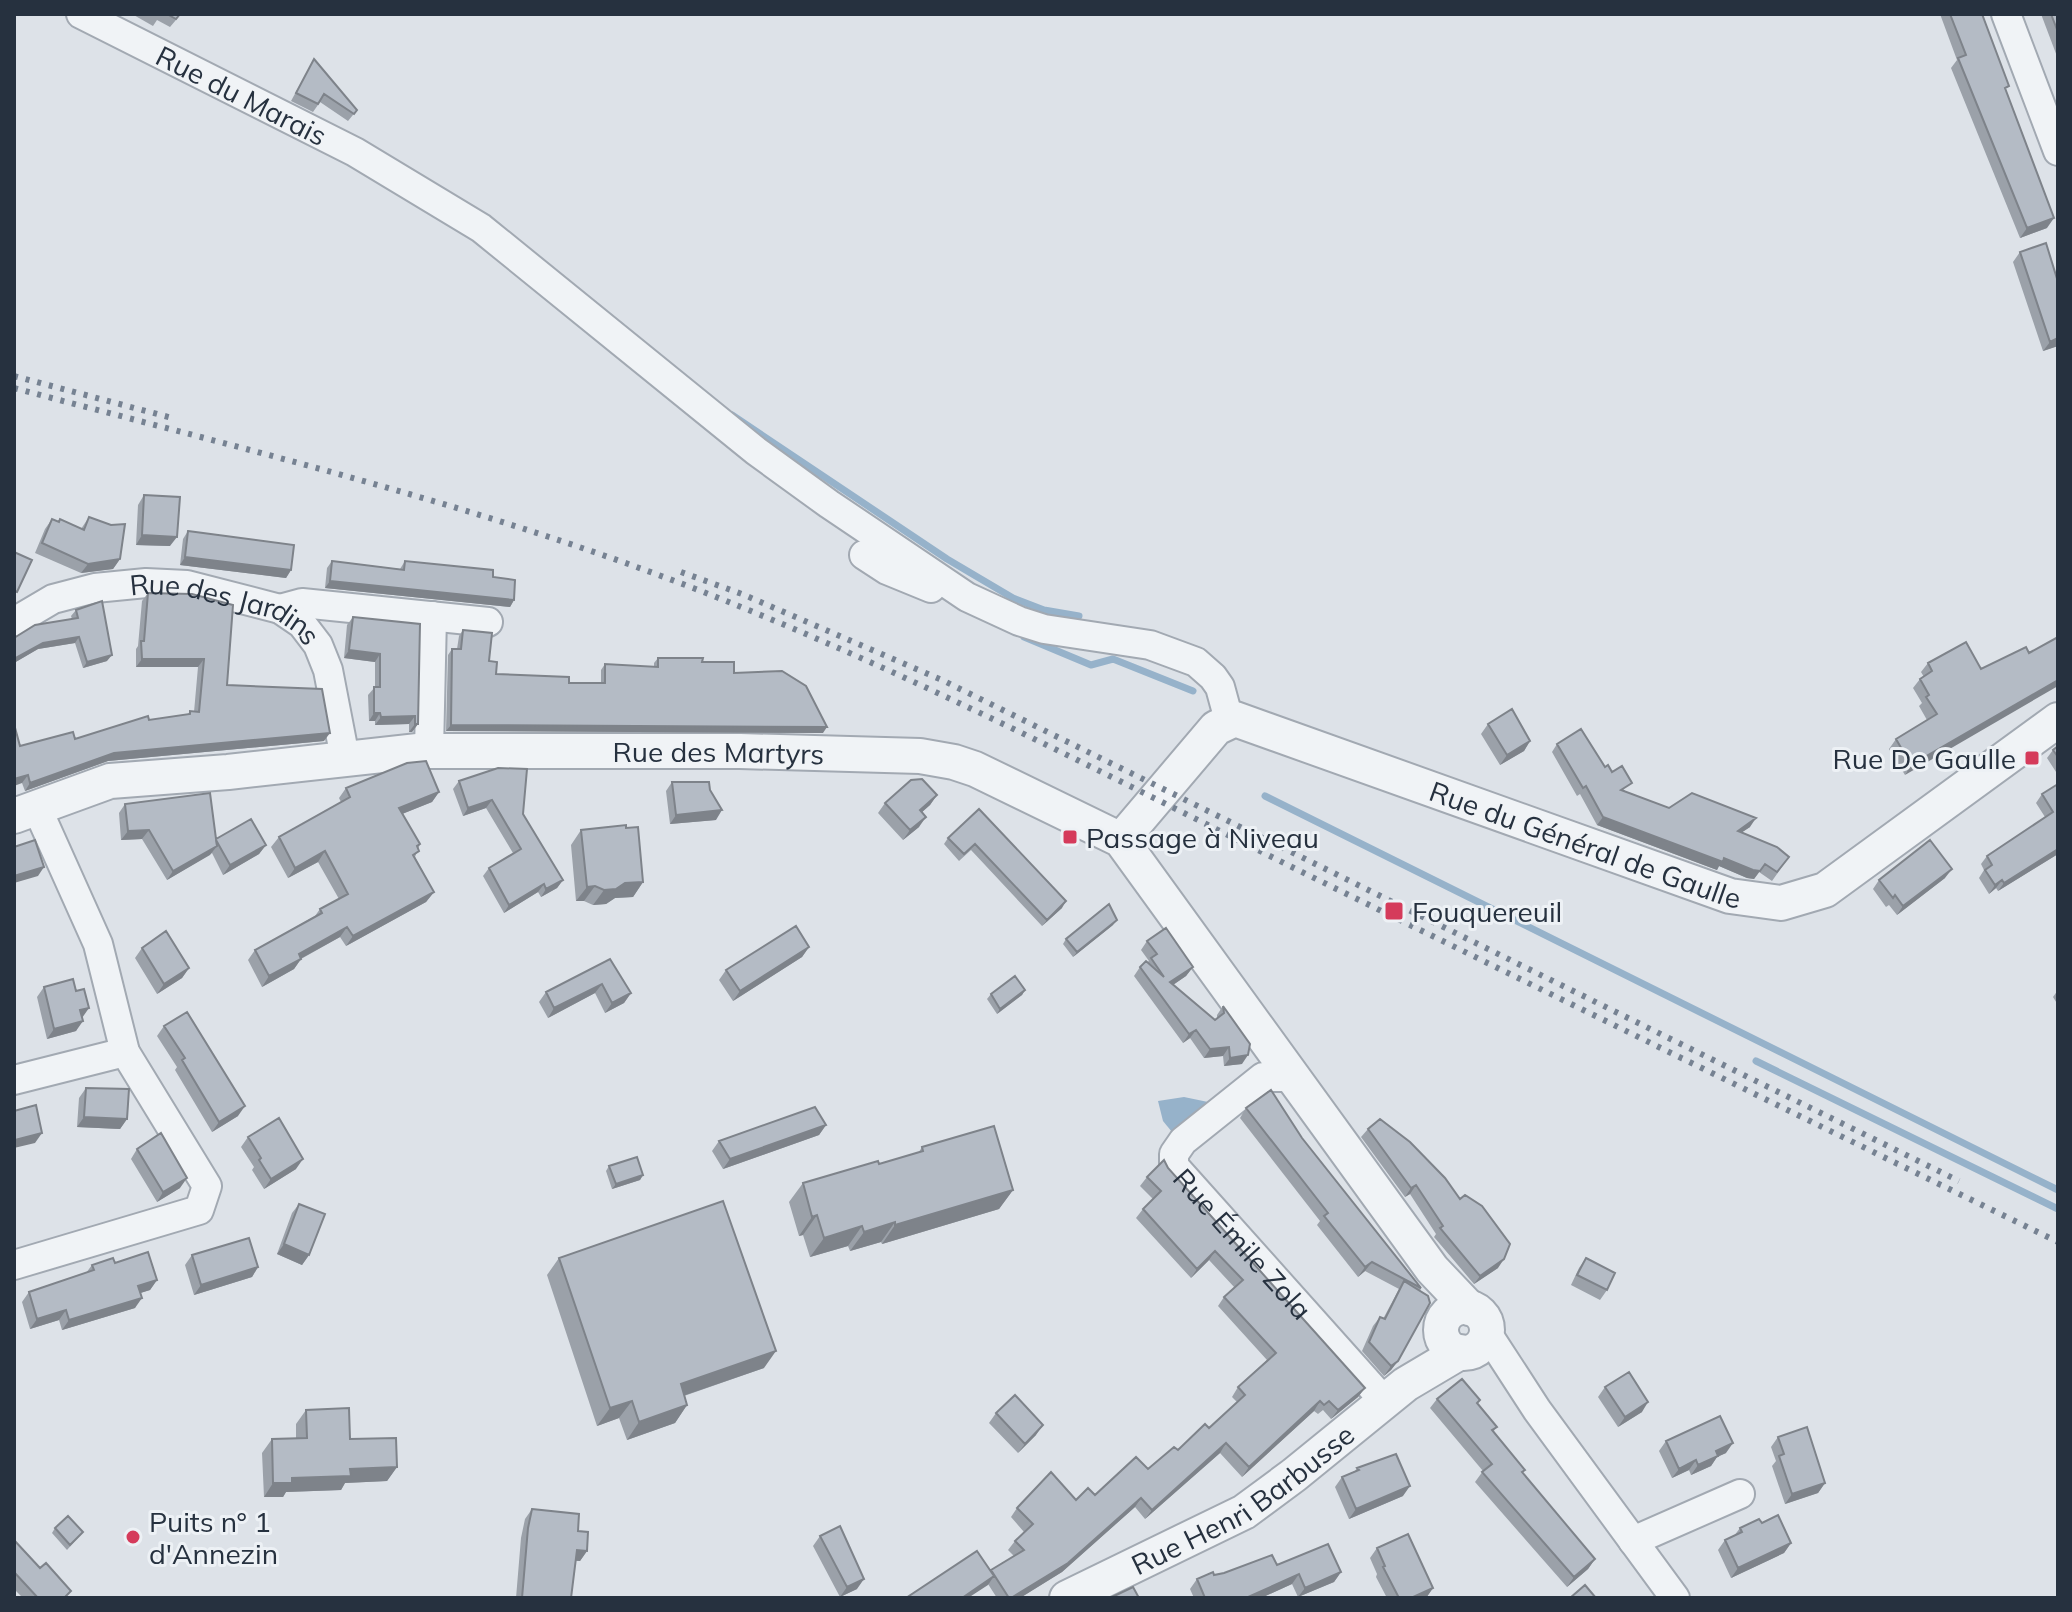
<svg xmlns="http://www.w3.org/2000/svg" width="2072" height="1612" viewBox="0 0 2072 1612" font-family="Mulish,sans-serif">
<rect width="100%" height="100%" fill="#dde2e8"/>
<path fill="#96b2ca" d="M 1184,1097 L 1208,1102 L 1205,1108 L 1172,1132 L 1163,1121 L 1158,1101 Z"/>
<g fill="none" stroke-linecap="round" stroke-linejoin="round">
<path stroke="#96b2ca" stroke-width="7" d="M 732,415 L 947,559 L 1013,598 L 1044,610 L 1079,616
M 1024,637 L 1091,665 L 1113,659 L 1193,691
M 1265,796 L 2058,1190
M 1756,1061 L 2058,1209"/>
<defs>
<g id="minor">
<path id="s1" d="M 81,14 L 355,152 L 481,228 L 756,451 L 829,504 L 967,597 L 1019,621 L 1044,629 L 1150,645 L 1196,662 L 1213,677 L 1220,687 L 1229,720"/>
<path d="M 2006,14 L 2058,151"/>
<path d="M 864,555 L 887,570 L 931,588"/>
<path d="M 280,609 L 302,603 L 488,622"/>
<path id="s2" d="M 14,622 L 53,599 L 95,588 L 146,583 L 187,585 L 280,609 L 302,624 L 318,645 L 328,670 L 345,758"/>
<path d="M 429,751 L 432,616"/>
<path id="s3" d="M 1293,1077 L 1263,1077 L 1183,1141 L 1174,1154 L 1174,1166 L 1386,1403"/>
<path d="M 14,1080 L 125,1052"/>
<path d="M 14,1265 L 199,1210 L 207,1186 L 125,1052 L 98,944 L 37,808"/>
<path d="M 1487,1333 L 1537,1410 L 1675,1598"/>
<path d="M 1633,1541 L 1740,1494"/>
</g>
<g id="tertiary">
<path id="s4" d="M 14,816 L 110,781 L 228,772 L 418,751 L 740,751 L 920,756 L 954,762 L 975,769 L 1121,840 L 1432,1269 L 1469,1308"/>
<path id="s5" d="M 1121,840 L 1216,728 L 1235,719 L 1730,896 L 1781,903 L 1825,890 L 2058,720"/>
<circle cx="1464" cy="1330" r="23"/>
<path id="s6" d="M 1067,1598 L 1244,1512 L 1294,1475 L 1406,1384 L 1460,1352"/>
</g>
</defs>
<use href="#minor" stroke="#a2a9b2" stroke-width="32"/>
<use href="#tertiary" stroke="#a2a9b2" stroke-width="38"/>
<use href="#minor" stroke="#f0f3f6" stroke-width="28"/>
<use href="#tertiary" stroke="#f0f3f6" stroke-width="34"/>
<path stroke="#768292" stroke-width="6" stroke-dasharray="4 8" stroke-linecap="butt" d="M 14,376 L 176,419
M 14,388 C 258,453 506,511 741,607 C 934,685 1119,781 1306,874 C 1557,997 1807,1120 2058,1242
M 681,572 L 742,594 L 942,680 L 1959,1181"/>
</g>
<path fill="#9ba1a9" d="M 132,14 L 181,14 L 170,27 L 157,20 L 153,26 Z
M 1940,14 L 1982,14 L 2047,228 L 2020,238 L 1951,68 L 1957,60 Z
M 2041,14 L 2058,14 L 2058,59 Z
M 314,59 L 357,110 L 348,121 L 320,102 L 313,112 L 291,101 Z
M 2020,252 L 2058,282 L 2058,346 L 2043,351 L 2013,262 Z
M 144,495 L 170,546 L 136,545 L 138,505 Z
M 89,517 L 120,559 L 113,569 L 81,573 L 35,553 L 45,529 L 52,519 L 81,529 Z
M 188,531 L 291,570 L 286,578 L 180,565 L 183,539 Z
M 332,561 L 400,569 L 405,561 L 493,577 L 514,600 L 510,607 L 325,588 L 327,568 Z
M 148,593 L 227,685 L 324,741 L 108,761 L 25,791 L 22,783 L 20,746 L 75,739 L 149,720 L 188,714 L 190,711 L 194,712 L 198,667 L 136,667 L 136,649 L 138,646 L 142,601 Z
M 76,610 L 107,661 L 83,668 L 75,643 L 38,649 L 14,663 L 14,638 L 72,619 L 71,616 Z
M 353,617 L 420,624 L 418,724 L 412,732 L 409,732 L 409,724 L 375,725 L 375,721 L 369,721 L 368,695 L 375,687 L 375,662 L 344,658 L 347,625 Z
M 463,630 L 489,661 L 496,674 L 569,683 L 601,683 L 601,670 L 605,664 L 654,667 L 654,663 L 658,658 L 702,662 L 734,673 L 823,733 L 446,731 L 448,655 L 452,649 L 457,649 L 459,636 Z
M 1928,663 L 1981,669 L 1905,775 L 1889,749 L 1896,739 L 1927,720 L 1919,706 L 1922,703 L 1913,688 L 1920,679 L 1924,677 L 1921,672 Z
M 1488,724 L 1530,741 L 1524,751 L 1500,765 L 1481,734 Z
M 1557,744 L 1605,767 L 1626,792 L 1669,808 L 1750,827 L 1742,832 L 1789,857 L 1772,881 L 1759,872 L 1754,879 L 1747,878 L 1719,866 L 1717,870 L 1597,825 L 1580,794 L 1577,796 L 1552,752 Z
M 2058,746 L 2058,775 L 2047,758 L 2053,750 Z
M 459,781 L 523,814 L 563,880 L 557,888 L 541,897 L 538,892 L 504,913 L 483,876 L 489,868 L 513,853 L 486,808 L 463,816 L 453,789 Z
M 672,782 L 710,790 L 716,820 L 670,824 L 666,791 Z
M 2058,784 L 2058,854 L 1998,891 L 1996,888 L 1989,894 L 1979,878 L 1984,870 L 1981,864 L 1987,856 L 2045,817 L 2036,803 L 2042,794 Z
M 346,788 L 439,792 L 432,802 L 402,814 L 420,844 L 415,857 L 434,892 L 426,902 L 346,946 L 340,937 L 301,959 L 294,969 L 262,987 L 248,960 L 255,950 L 315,916 L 320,909 L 339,899 L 318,862 L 288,878 L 271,847 L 279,837 L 341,802 L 339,798 Z
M 937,795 L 930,805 L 922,812 L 919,827 L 903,840 L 878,813 L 885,803 Z
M 125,804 L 216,839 L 266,845 L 259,854 L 223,875 L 212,853 L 167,880 L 142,839 L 121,840 L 119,813 Z
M 979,809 L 1062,908 L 1042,926 L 971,850 L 959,861 L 944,844 L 948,838 Z
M 581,830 L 643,882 L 633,897 L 615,898 L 606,904 L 593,905 L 584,901 L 576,901 L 571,845 Z
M 1945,878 L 1897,915 L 1889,905 L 1886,907 L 1873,889 L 1879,880 Z
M 1113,925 L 1073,957 L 1063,944 L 1066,939 Z
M 1147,941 L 1193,967 L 1186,976 L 1173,985 L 1215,1020 L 1217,1018 L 1217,1015 L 1223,1006 L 1242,1064 L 1224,1066 L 1223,1056 L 1204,1058 L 1190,1038 L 1183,1043 L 1134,976 L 1140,967 L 1149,961 L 1141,950 Z
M 809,947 L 802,957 L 733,1001 L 719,980 L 726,970 Z
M 142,948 L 189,968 L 182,978 L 157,994 L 135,958 Z
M 610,959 L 631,993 L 624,1003 L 605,1013 L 595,993 L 548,1018 L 539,1002 L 546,992 Z
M 44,987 L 82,1017 L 76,1031 L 47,1039 L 37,997 Z
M 1025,990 L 1022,995 L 997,1014 L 987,999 L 991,994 Z
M 2058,990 L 2058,1005 L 2053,997 Z
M 164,1026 L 238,1116 L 212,1132 L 175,1070 L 177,1067 L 157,1036 Z
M 86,1088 L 127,1119 L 120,1129 L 77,1127 L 79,1098 Z
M 1246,1108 L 1302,1138 L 1421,1288 L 1398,1361 L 1391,1370 L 1384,1376 L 1362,1351 L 1373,1326 L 1380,1317 L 1383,1319 L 1399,1289 L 1365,1271 L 1358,1277 L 1317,1225 L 1320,1221 L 1240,1118 Z
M 826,1125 L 819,1135 L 723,1169 L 712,1151 L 719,1141 Z
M 1368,1129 L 1498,1268 L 1474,1284 L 1434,1237 L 1436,1234 L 1410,1194 L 1405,1197 L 1361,1137 Z
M 248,1137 L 296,1169 L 264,1189 L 252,1170 L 254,1167 L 241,1147 Z
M 922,1147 L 1013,1190 L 999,1209 L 882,1244 L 881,1242 L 850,1251 L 848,1246 L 810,1257 L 803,1235 L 799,1236 L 789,1202 L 803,1183 L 879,1164 L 919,1152 Z
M 137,1149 L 180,1188 L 157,1202 L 131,1159 Z
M 609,1166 L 643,1175 L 640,1180 L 612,1189 L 606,1171 Z
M 1168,1168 L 1365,1388 L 1358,1397 L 1331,1419 L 1323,1410 L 1318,1414 L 1314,1411 L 1242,1477 L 1220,1453 L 1145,1519 L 1135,1507 L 1062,1572 L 1020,1598 L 997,1598 L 988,1584 L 991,1572 L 1014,1556 L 1008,1550 L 1015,1541 L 1024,1532 L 1011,1517 L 1017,1508 L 1076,1500 L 1095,1495 L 1148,1469 L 1209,1428 L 1237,1402 L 1232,1397 L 1238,1387 L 1267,1360 L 1218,1306 L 1224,1297 L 1235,1288 L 1209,1260 L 1191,1278 L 1136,1218 L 1143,1209 L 1153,1199 L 1140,1186 L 1147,1177 Z
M 299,1204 L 309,1255 L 302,1265 L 277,1254 L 292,1213 Z
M 192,1255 L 258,1267 L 252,1277 L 194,1295 L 185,1265 Z
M 559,1258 L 764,1368 L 684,1396 L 687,1405 L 675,1423 L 627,1440 L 619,1418 L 597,1426 L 547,1275 Z
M 1586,1258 L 1607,1290 L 1600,1300 L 1571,1285 L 1579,1268 Z
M 115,1263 L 157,1280 L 150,1290 L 140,1293 L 135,1308 L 62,1330 L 59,1320 L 30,1329 L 22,1302 L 29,1292 L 86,1273 L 92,1265 Z
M 1605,1387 L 1642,1412 L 1618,1427 L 1598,1397 Z
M 1437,1399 L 1477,1404 L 1497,1427 L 1493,1432 L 1523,1473 L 1595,1559 L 1588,1569 L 1567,1587 L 1475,1482 L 1483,1471 L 1430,1408 Z
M 306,1410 L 350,1439 L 397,1467 L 387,1481 L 345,1483 L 341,1490 L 286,1492 L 283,1497 L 264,1497 L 262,1453 L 272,1439 L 296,1438 L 296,1424 Z
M 996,1413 L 1036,1435 L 1018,1453 L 989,1423 Z
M 1778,1437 L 1825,1483 L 1818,1493 L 1785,1504 L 1772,1466 L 1776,1461 L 1771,1447 Z
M 1666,1441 L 1726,1453 L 1717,1457 L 1711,1466 L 1691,1475 L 1689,1470 L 1672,1478 L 1659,1451 Z
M 1357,1468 L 1403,1496 L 1349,1519 L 1335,1487 L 1342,1477 L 1355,1471 Z
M 532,1509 L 578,1531 L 587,1551 L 580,1561 L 575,1561 L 571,1598 L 516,1598 L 521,1538 L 525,1519 Z
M 1762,1523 L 1791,1543 L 1784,1553 L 1731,1578 L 1718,1550 L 1725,1540 L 1734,1536 L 1740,1528 Z
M 55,1528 L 83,1532 L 67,1550 L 52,1533 Z
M 820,1536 L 857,1589 L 840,1597 L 813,1546 Z
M 14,1540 L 66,1598 L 23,1598 L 14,1589 Z
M 1377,1548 L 1433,1588 L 1426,1598 L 1387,1598 L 1376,1577 L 1377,1574 L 1370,1558 Z
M 1277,1565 L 1341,1572 L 1334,1582 L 1298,1597 L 1292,1584 L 1261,1598 L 1194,1598 L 1190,1589 L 1197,1579 Z"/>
<path fill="#7e838a" d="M 2054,218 L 2047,228 L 2020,238 L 2027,228 Z
M 2058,338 L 2058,346 L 2043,351 L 2050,342 Z
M 142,535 L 177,537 L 170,546 L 136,545 Z
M 185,557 L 291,570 L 286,578 L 180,565 Z
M 120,559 L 113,569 L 81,573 L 88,564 Z
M 330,581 L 514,600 L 510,607 L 325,588 Z
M 79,637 L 75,643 L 38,649 L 14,663 L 14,659 L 43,643 Z
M 349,650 L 380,654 L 375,662 L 344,658 Z
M 112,655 L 107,661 L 83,668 L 87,662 Z
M 142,659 L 204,659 L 198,667 L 136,667 Z
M 2058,680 L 2058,686 L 1905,775 L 1911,765 Z
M 374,713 L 380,713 L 375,721 L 369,721 Z
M 415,716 L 409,724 L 375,725 L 381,717 Z
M 415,724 L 418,724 L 412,732 L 409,732 Z
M 451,725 L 827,727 L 823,733 L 446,731 Z
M 330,733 L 324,741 L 108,761 L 25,791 L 30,783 L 114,753 Z
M 1530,741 L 1524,751 L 1500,765 L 1507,755 Z
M 28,775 L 22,783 L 14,786 L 14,779 Z
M 439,792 L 432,802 L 392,818 L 399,808 Z
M 937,795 L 930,805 L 913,820 L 920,810 Z
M 492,800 L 486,808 L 463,816 L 468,808 Z
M 722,810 L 716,820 L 670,824 L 676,815 Z
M 926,817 L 919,827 L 903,840 L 910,830 Z
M 1603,817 L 1724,858 L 1760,871 L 1754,879 L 1747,878 L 1719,866 L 1717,870 L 1597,825 Z
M 1756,818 L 1750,827 L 1732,839 L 1738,831 Z
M 149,830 L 142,839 L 121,840 L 128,831 Z
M 266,845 L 259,854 L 223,875 L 230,865 Z
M 217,846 L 210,855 L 167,880 L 173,871 Z
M 2058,849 L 2058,854 L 1998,891 L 2004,883 Z
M 325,851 L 318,862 L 288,878 L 295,868 Z
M 44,867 L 38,876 L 14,883 L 14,876 Z
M 1952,869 L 1945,878 L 1897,915 L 1903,906 Z
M 563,880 L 557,888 L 541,897 L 546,889 Z
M 2002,880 L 1996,888 L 1989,894 L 1995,885 Z
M 643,882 L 633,897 L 615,898 L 606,904 L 593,905 L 604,890 L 625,883 Z
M 544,884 L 538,892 L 504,913 L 509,905 Z
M 595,886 L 584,901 L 576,901 L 587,887 Z
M 434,892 L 426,902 L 346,946 L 353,936 Z
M 1066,901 L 1062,908 L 1042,926 L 1047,920 Z
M 1117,920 L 1113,925 L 1073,957 L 1077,952 Z
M 347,927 L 340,937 L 291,964 L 299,954 Z
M 809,947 L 802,957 L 733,1001 L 740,991 Z
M 301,959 L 294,969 L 262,987 L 269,976 Z
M 1193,967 L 1186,976 L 1164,991 L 1170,982 Z
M 189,968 L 182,978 L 157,994 L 164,984 Z
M 602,984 L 595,993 L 548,1018 L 554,1008 Z
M 1025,990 L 1022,995 L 997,1014 L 1000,1009 Z
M 631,993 L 624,1003 L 605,1013 L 612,1003 Z
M 89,1008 L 82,1018 L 80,1010 Z
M 83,1021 L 76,1031 L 47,1039 L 54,1029 Z
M 1196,1030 L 1190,1038 L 1183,1043 L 1189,1034 Z
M 1229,1047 L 1223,1056 L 1204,1058 L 1210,1049 Z
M 1248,1055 L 1242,1064 L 1224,1066 L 1230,1058 Z
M 245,1106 L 238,1116 L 212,1132 L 219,1122 Z
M 84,1117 L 127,1119 L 120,1129 L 77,1127 Z
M 826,1125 L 819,1135 L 723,1169 L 730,1159 Z
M 42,1133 L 35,1143 L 14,1148 L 15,1140 Z
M 303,1159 L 296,1169 L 264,1189 L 271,1179 Z
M 643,1175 L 640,1180 L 612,1189 L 616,1184 Z
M 187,1178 L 180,1188 L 157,1202 L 163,1192 Z
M 1416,1185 L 1410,1194 L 1405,1197 L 1411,1188 Z
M 1013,1190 L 999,1209 L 882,1244 L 895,1225 Z
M 817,1215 L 803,1235 L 799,1236 L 812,1217 Z
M 895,1222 L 881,1242 L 850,1251 L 864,1232 Z
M 862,1226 L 848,1246 L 810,1257 L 824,1238 Z
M 284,1244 L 309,1255 L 302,1265 L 277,1254 Z
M 1215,1251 L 1209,1260 L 1191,1278 L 1197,1269 Z
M 1504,1259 L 1498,1268 L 1474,1284 L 1480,1276 Z
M 1372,1262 L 1365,1271 L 1358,1277 L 1365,1267 Z
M 258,1267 L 252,1277 L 194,1295 L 201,1285 Z
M 157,1280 L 150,1290 L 131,1296 L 138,1286 Z
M 142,1298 L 135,1308 L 62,1330 L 69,1320 Z
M 66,1310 L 59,1320 L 30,1329 L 37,1319 Z
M 776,1351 L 764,1368 L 668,1401 L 681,1384 Z
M 1398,1361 L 1391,1370 L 1384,1376 L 1391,1366 Z
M 1365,1388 L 1358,1397 L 1331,1419 L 1338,1410 Z
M 632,1401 L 619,1418 L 597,1426 L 610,1408 Z
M 1320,1401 L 1314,1411 L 1242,1477 L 1249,1467 Z
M 1648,1402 L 1642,1412 L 1618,1427 L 1625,1417 Z
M 687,1405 L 675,1423 L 627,1440 L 639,1422 Z
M 1043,1425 L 1036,1435 L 1018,1453 L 1025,1444 Z
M 1226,1443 L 1220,1453 L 1145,1519 L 1152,1510 Z
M 1733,1443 L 1726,1453 L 1717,1457 L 1711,1466 L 1691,1475 L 1698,1465 L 1716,1451 Z
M 1696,1460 L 1689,1470 L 1672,1478 L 1679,1469 Z
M 397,1467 L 387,1481 L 345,1483 L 341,1490 L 286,1492 L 283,1497 L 264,1497 L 273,1483 L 292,1478 L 350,1469 Z
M 1825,1483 L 1818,1493 L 1785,1504 L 1792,1494 Z
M 1410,1486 L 1403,1496 L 1349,1519 L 1356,1509 Z
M 1141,1498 L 1135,1507 L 1062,1572 L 1020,1598 L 1011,1598 Z
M 1791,1543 L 1784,1553 L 1731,1578 L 1738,1568 Z
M 577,1550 L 587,1551 L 580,1561 L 570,1560 Z
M 1595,1559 L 1588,1569 L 1567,1587 L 1574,1577 Z
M 1341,1572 L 1334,1582 L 1298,1597 L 1305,1588 Z
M 1299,1574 L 1292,1584 L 1261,1598 L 1246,1598 Z
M 994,1576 L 988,1585 L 968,1598 L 962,1598 Z
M 864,1579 L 857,1589 L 840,1597 L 847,1587 Z
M 1433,1588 L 1426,1598 L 1411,1598 Z"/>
<path fill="#b4bbc5" stroke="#7e838a" stroke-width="2" d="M 167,14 L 180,14 L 176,19 Z
M 1950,14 L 1982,14 L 2009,86 L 2005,88 L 2054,218 L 2027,228 L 1958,58 L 1966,55 Z
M 2051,14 L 2058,14 L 2058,32 Z
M 314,59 L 357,110 L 354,114 L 324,94 L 318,104 L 296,93 Z
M 2046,243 L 2058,282 L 2058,338 L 2050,342 L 2020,252 Z
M 144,495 L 180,497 L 177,537 L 142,535 Z
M 89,517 L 111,525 L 125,524 L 120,559 L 88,564 L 42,543 L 52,519 L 59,522 L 60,519 L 84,530 Z
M 188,531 L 294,545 L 291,570 L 185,557 Z
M 14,552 L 32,560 L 17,592 L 14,591 Z
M 332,561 L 404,570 L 405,561 L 493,570 L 493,577 L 515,580 L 514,600 L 330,581 Z
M 148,593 L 192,594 L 233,605 L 227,685 L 322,689 L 330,733 L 114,753 L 30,783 L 28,775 L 14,779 L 14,724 L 20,746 L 73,732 L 75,739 L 148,716 L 149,720 L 190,714 L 190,711 L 199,712 L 204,659 L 142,659 L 141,641 L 144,641 Z
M 102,601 L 112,655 L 87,662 L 79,637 L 43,643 L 14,659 L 14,638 L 35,625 L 78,618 L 76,610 Z
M 353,617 L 420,624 L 418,724 L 415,724 L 415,716 L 381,717 L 380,713 L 374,713 L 374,687 L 380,687 L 380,654 L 349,650 Z
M 463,630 L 492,633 L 489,661 L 497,662 L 496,674 L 569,677 L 569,683 L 605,683 L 605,664 L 658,667 L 658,658 L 703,658 L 702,662 L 734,662 L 734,673 L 782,671 L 806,686 L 827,727 L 451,725 L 452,649 L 461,649 Z
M 2058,637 L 2058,680 L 1911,765 L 1896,739 L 1937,714 L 1926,697 L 1929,695 L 1920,679 L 1932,671 L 1928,663 L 1966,642 L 1981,669 L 2026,647 L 2029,653 Z
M 1512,709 L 1530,741 L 1507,755 L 1488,724 Z
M 1581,729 L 1605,767 L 1608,765 L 1612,772 L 1622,766 L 1632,783 L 1621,790 L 1669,808 L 1692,793 L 1756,818 L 1738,831 L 1777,847 L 1789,857 L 1777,872 L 1765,864 L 1760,871 L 1753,870 L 1724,858 L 1723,862 L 1603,817 L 1586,786 L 1583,788 L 1557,744 Z
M 2058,746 L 2058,757 L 2053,750 Z
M 426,761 L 439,792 L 399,808 L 420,844 L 417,846 L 419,851 L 413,855 L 434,892 L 353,936 L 347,927 L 299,954 L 301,959 L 269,976 L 255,950 L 322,913 L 320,909 L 348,894 L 325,851 L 295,868 L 279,837 L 350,797 L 346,788 L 407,763 Z
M 498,768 L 527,769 L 523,814 L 563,880 L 546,889 L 544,884 L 509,905 L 489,868 L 521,849 L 492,800 L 468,808 L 459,781 Z
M 922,779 L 937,795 L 920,810 L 926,817 L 910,830 L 885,803 L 911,780 Z
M 672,782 L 709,782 L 710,790 L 722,810 L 676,815 Z
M 2058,784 L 2058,849 L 2004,883 L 2002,880 L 1995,885 L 1985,870 L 1992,865 L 1987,856 L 2053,812 L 2042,794 Z
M 210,793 L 216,839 L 251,819 L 266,845 L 230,865 L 216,840 L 217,846 L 173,871 L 149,830 L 128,831 L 125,804 Z
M 979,809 L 1066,901 L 1047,920 L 975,844 L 964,854 L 948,838 Z
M 626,825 L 626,828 L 638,827 L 643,882 L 625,883 L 616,889 L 604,890 L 595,886 L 587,887 L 581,830 Z
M 35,840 L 44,867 L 14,876 L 14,847 Z
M 1930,840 L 1952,869 L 1903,906 L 1895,895 L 1893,898 L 1879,880 Z
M 1109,904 L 1117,920 L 1077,952 L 1066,939 Z
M 796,926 L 809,947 L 740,991 L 726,970 Z
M 1166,928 L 1193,967 L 1170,982 L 1215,1020 L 1224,1013 L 1223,1006 L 1250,1044 L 1248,1055 L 1230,1058 L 1229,1047 L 1210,1049 L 1196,1030 L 1189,1034 L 1140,967 L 1146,961 L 1164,977 L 1151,958 L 1157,954 L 1147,941 Z
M 166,931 L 189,968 L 164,984 L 142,948 Z
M 610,959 L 631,993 L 612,1003 L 602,984 L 554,1008 L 546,992 Z
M 1015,976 L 1025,990 L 1000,1009 L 991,994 Z
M 73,979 L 76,991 L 84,989 L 89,1008 L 80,1010 L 83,1021 L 54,1029 L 44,987 Z
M 187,1012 L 245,1106 L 219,1122 L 182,1060 L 185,1058 L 164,1026 Z
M 86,1088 L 129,1089 L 127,1119 L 84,1117 Z
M 1271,1090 L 1302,1138 L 1421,1288 L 1372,1262 L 1365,1267 L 1324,1216 L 1328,1213 L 1246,1108 Z
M 36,1105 L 42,1133 L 15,1140 L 14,1111 Z
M 815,1107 L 826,1125 L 730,1159 L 719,1141 Z
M 279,1118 L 303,1159 L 271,1179 L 259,1160 L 261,1158 L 248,1137 Z
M 1380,1119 L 1410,1142 L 1445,1178 L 1460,1199 L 1465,1195 L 1482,1206 L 1510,1244 L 1504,1259 L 1480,1276 L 1440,1228 L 1443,1226 L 1416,1185 L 1411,1188 L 1368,1129 Z
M 994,1126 L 1013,1190 L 895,1225 L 895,1222 L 864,1232 L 862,1226 L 824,1238 L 817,1215 L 812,1217 L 803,1183 L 878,1161 L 879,1164 L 923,1151 L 922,1147 Z
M 161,1133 L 187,1178 L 163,1192 L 137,1149 Z
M 637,1157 L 643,1175 L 616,1184 L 609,1166 Z
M 1164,1160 L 1168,1168 L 1365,1388 L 1338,1410 L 1329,1401 L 1324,1405 L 1320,1401 L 1249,1467 L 1226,1443 L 1152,1510 L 1141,1498 L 1068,1563 L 1011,1598 L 1009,1598 L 991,1570 L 1024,1550 L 1015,1541 L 1033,1524 L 1017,1508 L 1051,1472 L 1076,1500 L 1088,1488 L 1095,1495 L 1136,1457 L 1148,1469 L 1174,1447 L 1178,1450 L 1205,1424 L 1209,1428 L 1245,1395 L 1238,1387 L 1276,1353 L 1224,1297 L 1243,1280 L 1215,1251 L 1197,1269 L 1143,1209 L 1161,1191 L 1147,1177 Z
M 723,1201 L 776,1351 L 681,1384 L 687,1405 L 639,1422 L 632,1401 L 610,1408 L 559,1258 Z
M 299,1204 L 325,1214 L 309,1255 L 284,1244 Z
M 249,1238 L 258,1267 L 201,1285 L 192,1255 Z
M 148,1252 L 157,1280 L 138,1286 L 142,1298 L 69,1320 L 66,1310 L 37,1319 L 29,1292 L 94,1270 L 92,1265 L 113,1258 L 115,1263 Z
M 1586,1258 L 1615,1273 L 1607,1290 L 1577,1275 Z
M 1404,1281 L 1428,1296 L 1430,1303 L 1398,1361 L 1391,1366 L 1369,1342 L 1380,1317 L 1385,1319 Z
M 1629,1372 L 1648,1402 L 1625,1417 L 1605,1387 Z
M 1462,1379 L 1480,1400 L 1477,1403 L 1497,1427 L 1492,1430 L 1525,1470 L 1522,1472 L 1595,1559 L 1574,1577 L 1482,1472 L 1492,1464 L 1437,1399 Z
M 1015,1395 L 1043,1425 L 1025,1444 L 996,1413 Z
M 349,1408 L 350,1439 L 396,1438 L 397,1467 L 350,1469 L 351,1476 L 292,1478 L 292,1483 L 273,1483 L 272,1439 L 307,1438 L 306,1410 Z
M 1720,1416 L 1733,1443 L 1716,1451 L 1718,1456 L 1698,1465 L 1696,1460 L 1679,1469 L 1666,1441 Z
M 1807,1427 L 1825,1483 L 1792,1494 L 1779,1456 L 1784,1454 L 1778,1437 Z
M 1396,1454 L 1410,1486 L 1356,1509 L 1342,1477 L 1359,1470 L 1357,1468 Z
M 532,1509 L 579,1514 L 578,1531 L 588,1532 L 587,1551 L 577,1550 L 571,1598 L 522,1598 L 528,1528 Z
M 1778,1515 L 1791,1543 L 1738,1568 L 1725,1540 L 1742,1532 L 1740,1528 L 1759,1519 L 1762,1523 Z
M 68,1516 L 83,1532 L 70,1545 L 55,1528 Z
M 840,1526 L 864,1579 L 847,1587 L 820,1536 Z
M 1408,1534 L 1433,1588 L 1411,1598 L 1399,1598 L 1383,1567 L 1385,1566 L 1377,1548 Z
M 14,1540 L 40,1568 L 46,1563 L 71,1591 L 64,1598 L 38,1598 L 14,1572 Z
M 1328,1544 L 1341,1572 L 1305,1588 L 1299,1574 L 1246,1598 L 1205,1598 L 1197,1579 L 1213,1572 L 1214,1575 L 1224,1573 L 1272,1555 L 1277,1565 Z
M 977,1551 L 994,1576 L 962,1598 L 906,1598 Z
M 1585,1585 L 1596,1598 L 1570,1598 Z
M 1133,1587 L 1139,1598 L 1110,1598 Z"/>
<g fill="#d53b5b" stroke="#edf1f5" stroke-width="3">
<rect x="2024" y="750" width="16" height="16" rx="4"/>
<rect x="1062" y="829" width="16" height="16" rx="4"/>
<rect x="1384" y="901" width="20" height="20" rx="4"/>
<circle cx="133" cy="1537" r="8"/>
</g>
<g text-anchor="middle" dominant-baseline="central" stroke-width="6" stroke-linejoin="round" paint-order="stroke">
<g font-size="28" fill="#26313f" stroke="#edf1f5">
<text stroke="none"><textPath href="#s1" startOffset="180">Rue du Marais</textPath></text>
<text stroke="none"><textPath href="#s2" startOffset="224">Rue des Jardins</textPath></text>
<text stroke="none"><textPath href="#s4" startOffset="712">Rue des Martyrs</textPath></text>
<text stroke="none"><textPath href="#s5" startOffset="540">Rue du Général de Gaulle</textPath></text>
<text stroke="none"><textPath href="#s3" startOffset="264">Rue Émile Zola</textPath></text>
<text stroke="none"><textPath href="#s6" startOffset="202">Rue Henri Barbusse</textPath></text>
</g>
<g font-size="28" fill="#26313f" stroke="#edf1f5" text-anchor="start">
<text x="2016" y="758" text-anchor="end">Rue De Gaulle</text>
<text x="1086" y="837">Passage à Niveau</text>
<text x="1412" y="911">Fouquereuil</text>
<text x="149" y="1521">Puits n° 1<tspan x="149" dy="32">d'Annezin</tspan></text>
</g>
</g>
<rect width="2072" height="1612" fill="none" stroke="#26313f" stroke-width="32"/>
</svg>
